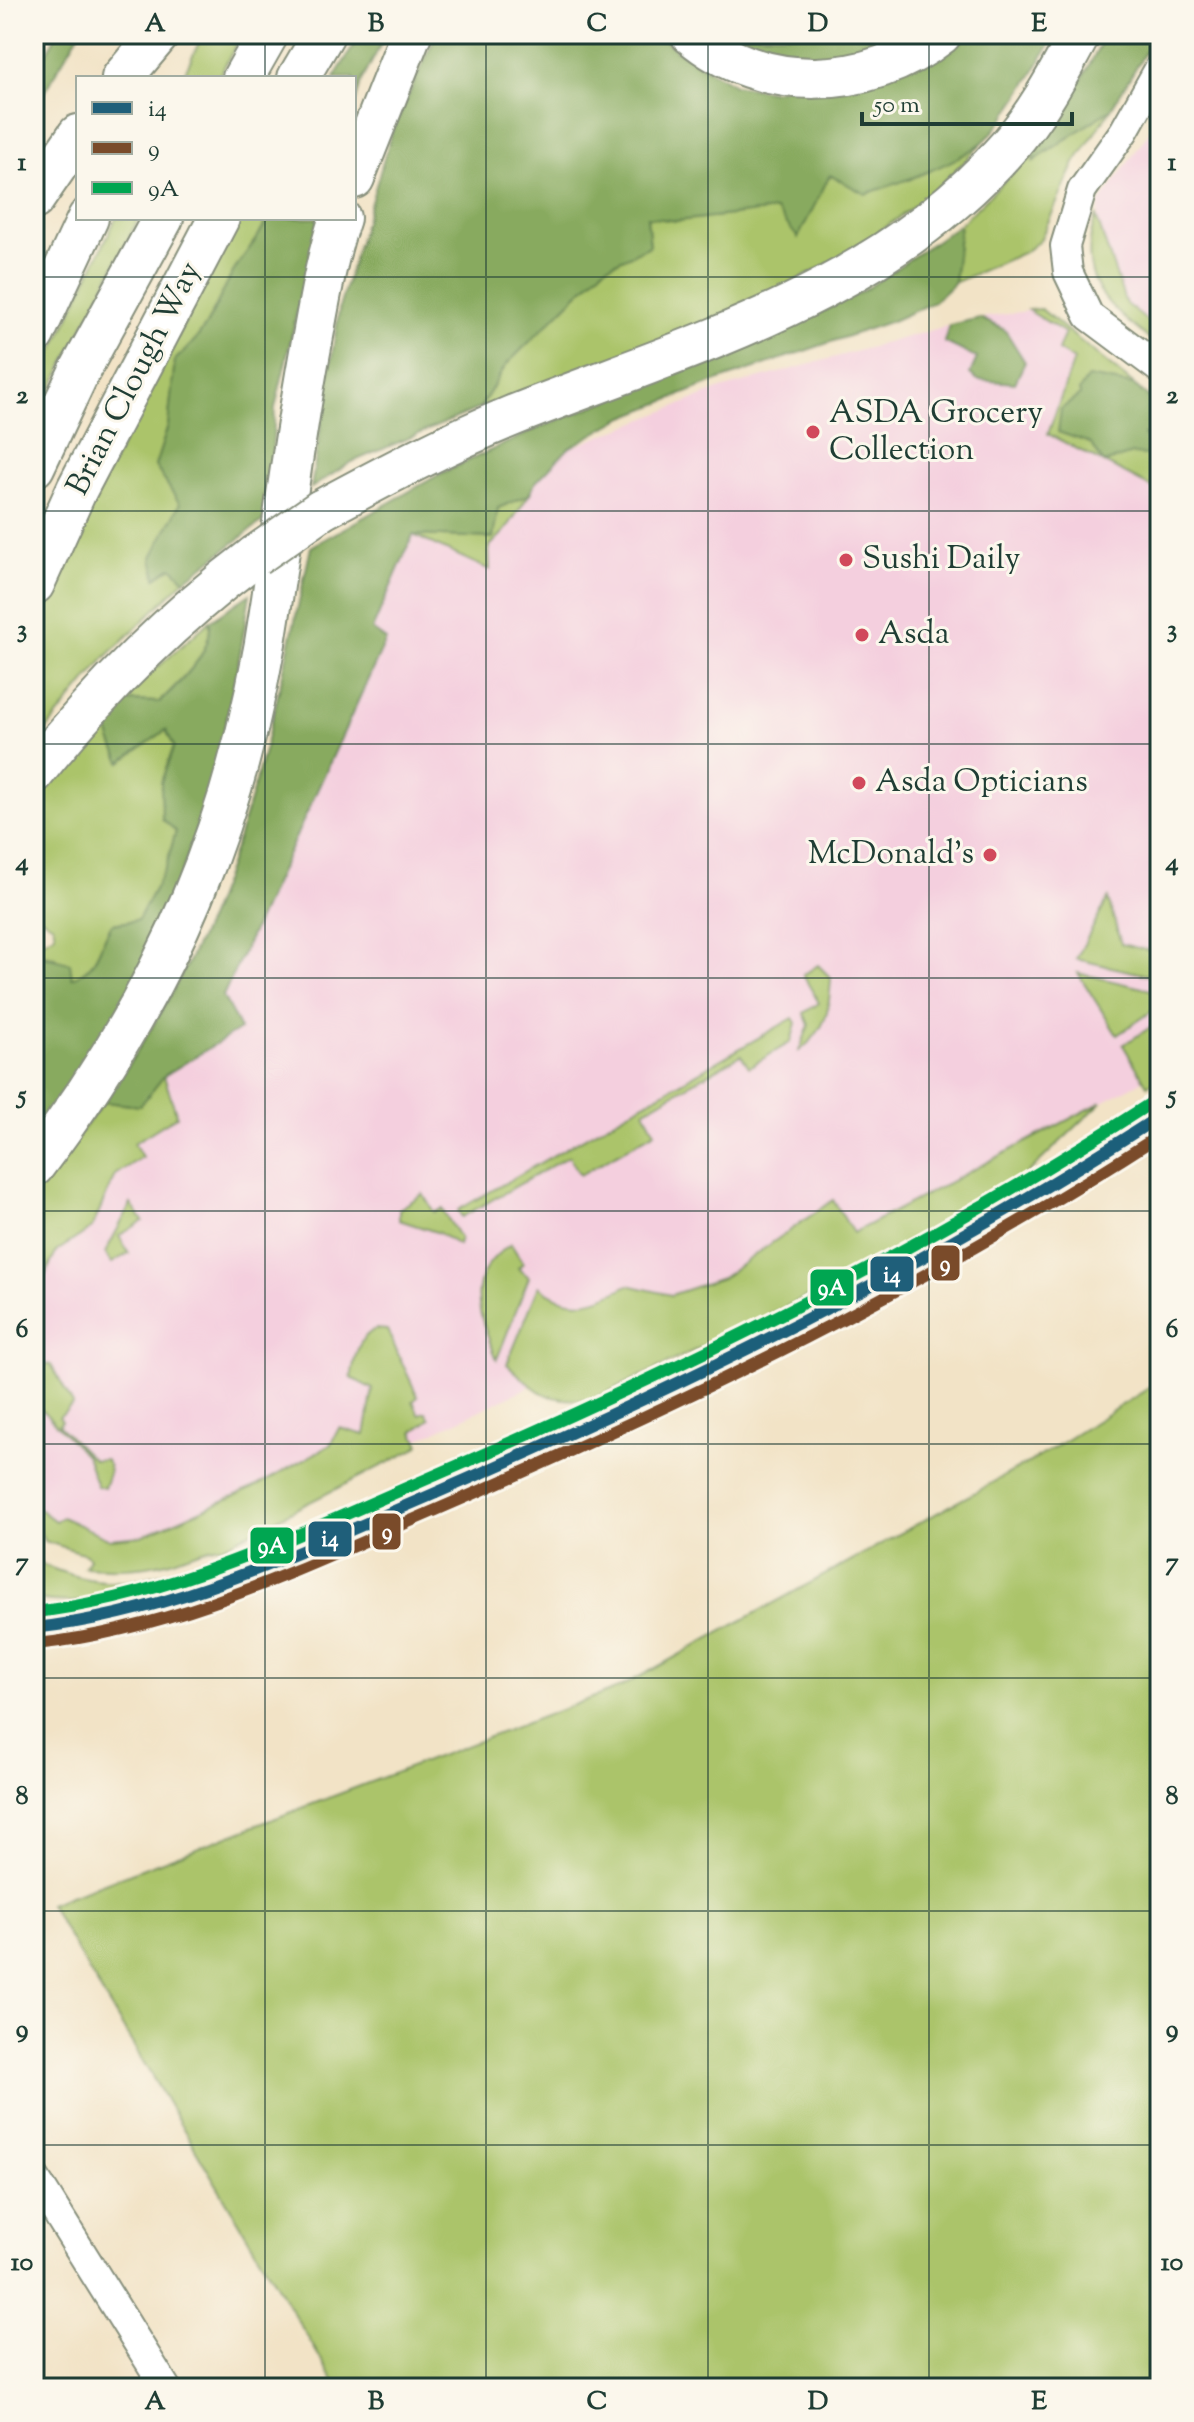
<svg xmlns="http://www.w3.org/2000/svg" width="1194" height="2422" viewBox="0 0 1194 2422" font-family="'Sorts Mill Goudy',serif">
<rect width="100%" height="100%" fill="#fbf7ec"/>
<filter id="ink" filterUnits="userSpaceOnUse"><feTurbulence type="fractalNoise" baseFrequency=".0125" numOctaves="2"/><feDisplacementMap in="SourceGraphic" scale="16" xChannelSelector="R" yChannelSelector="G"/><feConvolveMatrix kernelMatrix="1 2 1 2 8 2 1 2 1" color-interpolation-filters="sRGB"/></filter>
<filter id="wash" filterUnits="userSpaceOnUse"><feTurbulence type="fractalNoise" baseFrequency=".006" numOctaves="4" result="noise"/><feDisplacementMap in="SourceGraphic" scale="32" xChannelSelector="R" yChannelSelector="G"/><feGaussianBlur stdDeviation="1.8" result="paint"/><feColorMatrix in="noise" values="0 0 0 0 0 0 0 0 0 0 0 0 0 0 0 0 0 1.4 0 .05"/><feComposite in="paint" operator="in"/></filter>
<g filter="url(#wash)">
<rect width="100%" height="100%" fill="#f2e3c6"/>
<path fill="#f4cfde" d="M 1160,116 L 1160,331 L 1127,304 L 1093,253 L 1100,203 Z
M 1041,309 L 1160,406 L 1160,1067 L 1140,1082 L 913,1204 L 180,1553 L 34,1532 L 34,1257 L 140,1106 L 411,529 L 542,459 L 721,389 L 968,320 Z"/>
<path fill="#abc46a" stroke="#65804f" stroke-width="2" d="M 203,34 L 242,34 L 218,78 L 182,78 Z
M 1111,109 L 1075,163 L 1040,240 L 1025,252 L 954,283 L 960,224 L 1034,152 L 1034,161 Z
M 984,141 C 855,286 656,340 480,408 L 506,365 L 605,267 L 650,246 L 647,217 L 677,221 L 776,210 L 830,175 L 909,180 Z
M 1096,216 L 1126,304 L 1160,331 L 1160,347 C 1111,309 1073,284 1096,216 Z
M 116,218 L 139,218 L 34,423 L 34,391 Z
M 239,218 L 268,218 C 260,237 248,249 237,266 C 213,304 214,327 175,360 L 168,426 L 155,466 L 180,503 C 167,531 162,557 185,580 L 104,659 L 34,745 L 34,630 L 97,493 Z
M 1041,309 L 1160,406 L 1159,491 L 1048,434 L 1074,360 L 1058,350 L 1065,333 L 1028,310 Z
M 529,495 L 505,531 L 489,547 L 490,570 L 413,535 L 493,538 L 498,508 Z
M 210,621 C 214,653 180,681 159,702 L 127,701 L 121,762 L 166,730 L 174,746 L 161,783 L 176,831 L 166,867 L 138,920 L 112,924 C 99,945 98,970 71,978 L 55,957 L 34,954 L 34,946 L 55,934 L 53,925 L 34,913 L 34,801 L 99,719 Z
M 1108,899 L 1121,944 L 1160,953 L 1160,978 L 1076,959 Z
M 818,965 L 831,978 C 829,1012 827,1030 799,1051 L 809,1025 L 804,1013 L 819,1003 L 803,975 Z
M 1078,973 L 1160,992 L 1160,1006 L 1117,1035 Z
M 793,1018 L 796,1023 L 791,1042 L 749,1067 L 741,1055 L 644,1111 L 655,1132 L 580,1175 L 569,1156 L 462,1217 L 458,1210 Z
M 1160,1021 L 1160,1079 L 1147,1085 L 1123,1045 Z
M 164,1076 L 177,1116 L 134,1143 L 142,1157 L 115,1175 L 92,1228 L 57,1251 L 34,1297 L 34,1193 L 104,1102 L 140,1106 Z
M 1102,1102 L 1012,1188 L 846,1278 L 591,1400 C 544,1401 540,1394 507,1364 L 539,1286 C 570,1311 596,1303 628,1285 L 671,1295 L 722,1278 L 833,1200 L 853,1233 Z
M 423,1194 L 434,1212 L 442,1209 L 460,1238 L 458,1245 L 439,1233 L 399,1220 L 399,1209 Z
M 131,1204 L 143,1221 L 119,1236 L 129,1253 L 112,1263 L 105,1253 Z
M 511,1244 L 523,1263 L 518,1268 L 529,1277 L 497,1359 C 478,1315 462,1275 511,1244 Z
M 376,1329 L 387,1330 L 418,1397 L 413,1401 L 419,1414 L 426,1412 L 430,1419 L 413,1432 L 420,1444 L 413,1450 L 223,1546 C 202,1547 187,1557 167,1562 C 139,1569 114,1569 84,1567 L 89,1559 L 86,1554 L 44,1541 L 34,1516 L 34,1505 L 55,1521 L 62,1517 L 110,1539 L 141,1536 L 253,1488 L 330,1445 L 339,1428 L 365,1435 L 373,1389 L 351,1378 C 355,1359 356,1338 376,1329 Z
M 46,1364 L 51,1365 L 73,1404 L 59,1417 L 62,1421 L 58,1425 L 93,1460 L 105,1459 C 113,1469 107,1478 104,1488 L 97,1486 L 86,1456 L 40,1408 L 34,1397 L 34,1375 Z
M 1160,1381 L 1160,2388 L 338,2388 L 49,1904 L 621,1687 L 1039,1457 Z
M 34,1561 C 64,1574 93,1584 127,1581 C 144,1579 160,1573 177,1572 C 139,1601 81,1606 34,1599 Z"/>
<path fill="#88aa5e" stroke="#547449" stroke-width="2" d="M 57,34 L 79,34 L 34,109 L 34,75 Z
M 361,34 L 386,34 L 361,83 L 354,107 L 354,78 L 334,78 Z
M 436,34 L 659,34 L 677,51 L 735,85 L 772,91 L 954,47 L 967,34 L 1055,34 C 1043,58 1003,126 983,142 C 955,164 900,183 865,194 L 830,175 L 798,238 L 776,210 L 677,221 L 647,217 L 650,246 L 605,267 L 506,365 L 480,408 L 352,462 L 311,488 L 340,305 L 392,132 Z
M 719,34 L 901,34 C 843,71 779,59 719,34 Z
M 1106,34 L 1156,34 L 1111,109 L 1033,161 L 1034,152 L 1069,103 Z
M 268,218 L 319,218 L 275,408 L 268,517 L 185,580 L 172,567 L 156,578 L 152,557 L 180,504 L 155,466 L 168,426 L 175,360 C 214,327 213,304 237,266 C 248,249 260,237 268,218 Z
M 960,224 L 954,283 L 934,302 L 892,321 L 714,382 L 622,418 L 569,448 L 535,483 L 529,495 L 498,508 L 493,538 L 413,535 L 372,630 L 386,640 L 223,996 L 240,1029 L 164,1076 L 140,1106 L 104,1102 C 144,1042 181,983 209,917 C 258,800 284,671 311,547 L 442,473 L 541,427 L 792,327 L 865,290 Z
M 980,318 L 1005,330 L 1025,362 L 1015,383 L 978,380 L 970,374 L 977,358 L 944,342 L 949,325 Z
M 1088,377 L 1133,385 L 1160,406 L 1160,433 L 1144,435 L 1151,449 L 1147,455 L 1132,454 L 1104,463 L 1090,443 L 1058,432 L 1061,409 L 1080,395 L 1079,391 Z
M 250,594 C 229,731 196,864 131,987 C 104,1038 66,1086 34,1134 L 34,954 L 70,963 L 72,978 C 98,970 99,944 112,924 L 138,920 L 166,867 L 176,831 L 162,819 L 161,783 L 174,746 L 166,730 L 121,762 C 107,732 101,726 127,701 L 160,702 C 181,681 213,653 210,621 Z"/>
</g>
<g filter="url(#ink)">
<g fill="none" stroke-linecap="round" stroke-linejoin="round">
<defs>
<path id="minor" d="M 1160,67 L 1124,131 L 1082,190 L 1065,246 L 1068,272 L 1089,316 L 1160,369
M 34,2176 L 166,2388"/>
<path id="major" d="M 34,1628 C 164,1621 282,1558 400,1508 C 666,1395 920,1278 1160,1116"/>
<path id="highway" d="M 691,34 C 761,94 869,91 941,34
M 122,78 L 159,34
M 243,78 L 268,34
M 298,78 L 324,34
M 354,178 L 411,34
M 34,199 L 78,135
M 34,334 L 88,218
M 34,467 L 79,372 L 163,218
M 321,510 C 384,476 446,443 512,416 C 688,346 879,295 1008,147 C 1038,113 1059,73 1080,34
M 34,584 L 77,489 L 219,218
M 34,773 C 100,690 171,619 255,556
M 34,1166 C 168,991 241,817 272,599 C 285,511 296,423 313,336 C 320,297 327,256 340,218"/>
</defs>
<use href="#minor" stroke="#88907d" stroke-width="32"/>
<use href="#major" stroke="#88907d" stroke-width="38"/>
<use href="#highway" stroke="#88907d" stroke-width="44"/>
<use href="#minor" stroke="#fff" stroke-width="28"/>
<use href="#major" stroke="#fff" stroke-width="34"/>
<use href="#highway" stroke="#fff" stroke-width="40"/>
<defs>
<path id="highway-bridge" d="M 255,556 L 321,510"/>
</defs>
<use href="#highway-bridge" stroke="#88907d" stroke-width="44" stroke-linecap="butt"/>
<use href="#highway-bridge" stroke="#fff" stroke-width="40"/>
<defs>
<path id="bus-1" d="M 34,1628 C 176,1613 300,1551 429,1496 C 683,1386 928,1266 1160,1116"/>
<path id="bus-2" d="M 36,1644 C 179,1629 305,1566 436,1510 C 687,1402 930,1284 1160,1135"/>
<path id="bus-3" d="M 34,1612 C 172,1597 294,1536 420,1482 C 674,1373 919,1253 1151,1103"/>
</defs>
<use href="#bus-1" stroke="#fbf7ec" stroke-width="18"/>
<use href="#bus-2" stroke="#fbf7ec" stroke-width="18"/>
<use href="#bus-3" stroke="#fbf7ec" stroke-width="18"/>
<use href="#bus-1" stroke="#1f5f7a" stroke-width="12"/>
<use href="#bus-2" stroke="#7a4b2a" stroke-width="12"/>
<use href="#bus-3" stroke="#00a651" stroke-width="12"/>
</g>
</g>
<path fill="none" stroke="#1f3d34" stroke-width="2" stroke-opacity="0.55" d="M 265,34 L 265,78M 486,34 L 486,2388M 708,34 L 708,2388M 929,34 L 929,2388M 265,218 L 265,2388M 34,277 L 1160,277M 34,511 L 1160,511M 34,744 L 1160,744M 34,978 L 1160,978M 34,1211 L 1160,1211M 34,1444 L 1160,1444M 34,1678 L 1160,1678M 34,1911 L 1160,1911M 34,2145 L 1160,2145"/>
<g fill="#d1495b" stroke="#fbf7ec" stroke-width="3">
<circle cx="813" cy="432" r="8"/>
<circle cx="846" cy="560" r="8"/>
<circle cx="862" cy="635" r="8"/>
<circle cx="859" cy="783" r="8"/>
<circle cx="990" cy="855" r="8"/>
</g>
<g text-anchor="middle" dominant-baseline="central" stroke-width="6" stroke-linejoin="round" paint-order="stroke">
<g font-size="32" fill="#1f3d34" stroke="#fbf7ec">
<text transform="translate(135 379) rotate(-63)">Brian Clough Way</text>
</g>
<g font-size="32" fill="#1f3d34" stroke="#fbf7ec" text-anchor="start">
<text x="829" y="414">ASDA Grocery<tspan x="829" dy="37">Collection</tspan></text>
<text x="862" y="560">Sushi Daily</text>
<text x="878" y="635">Asda</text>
<text x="875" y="783">Asda Opticians</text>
<text x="974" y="855" text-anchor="end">McDonald's</text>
</g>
</g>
<g stroke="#fbf7ec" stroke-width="3">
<rect x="930" y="1244" width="31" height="38" rx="8" fill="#7a4b2a"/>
<rect x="869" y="1255" width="46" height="38" rx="8" fill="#1f5f7a"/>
<rect x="809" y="1268" width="46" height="39" rx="8" fill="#00a651"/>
<rect x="371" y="1512" width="31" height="39" rx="8" fill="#7a4b2a"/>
<rect x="307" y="1520" width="46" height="38" rx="8" fill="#1f5f7a"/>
<rect x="249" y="1526" width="46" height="39" rx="8" fill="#00a651"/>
</g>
<g font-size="22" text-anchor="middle" font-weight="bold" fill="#fff">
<text x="945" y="1271">9</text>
<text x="892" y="1282">i4</text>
<text x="832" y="1295">9A</text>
<text x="387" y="1539">9</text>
<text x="330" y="1546">i4</text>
<text x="272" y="1553">9A</text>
</g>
<rect width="1194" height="2422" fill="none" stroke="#fbf7ec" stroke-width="88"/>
<rect x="76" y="76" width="280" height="144" fill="#fbf7ec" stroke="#a3ada2" stroke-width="2"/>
<rect x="92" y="102" width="40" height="12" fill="#1f5f7a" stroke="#a3ada2" stroke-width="2"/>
<text x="148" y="116" font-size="24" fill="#1f3d34">i4</text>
<rect x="92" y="142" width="40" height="12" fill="#7a4b2a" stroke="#a3ada2" stroke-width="2"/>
<text x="148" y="156" font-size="24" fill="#1f3d34">9</text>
<rect x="92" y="182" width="40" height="12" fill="#00a651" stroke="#a3ada2" stroke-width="2"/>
<text x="148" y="196" font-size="24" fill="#1f3d34">9A</text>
<path d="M862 112v12h210v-12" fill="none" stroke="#1f3d34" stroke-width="4"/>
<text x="874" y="112" font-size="24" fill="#1f3d34" stroke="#fbf7ec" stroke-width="6" paint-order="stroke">50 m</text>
<rect x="44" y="44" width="1106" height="2334" fill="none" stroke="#1f3d34" stroke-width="3"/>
<g font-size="26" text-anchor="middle" font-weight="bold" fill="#1f3d34">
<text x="155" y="31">A</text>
<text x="376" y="31">B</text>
<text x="597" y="31">C</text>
<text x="818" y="31">D</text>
<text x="1039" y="31">E</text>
<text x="22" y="170">1</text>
<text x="1172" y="170">1</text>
<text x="22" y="403">2</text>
<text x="1172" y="403">2</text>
<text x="22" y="637">3</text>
<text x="1172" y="637">3</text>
<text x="22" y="870">4</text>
<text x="1172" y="870">4</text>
<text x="22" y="1103">5</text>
<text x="1172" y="1103">5</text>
<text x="22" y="1337">6</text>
<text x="1172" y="1337">6</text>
<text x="22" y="1570">7</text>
<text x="1172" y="1570">7</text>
<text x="22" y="1804">8</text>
<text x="1172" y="1804">8</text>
<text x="22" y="2037">9</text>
<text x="1172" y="2037">9</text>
<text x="22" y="2270">10</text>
<text x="1172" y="2270">10</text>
<text x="155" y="2409">A</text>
<text x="376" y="2409">B</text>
<text x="597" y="2409">C</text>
<text x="818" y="2409">D</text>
<text x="1039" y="2409">E</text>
</g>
</svg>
